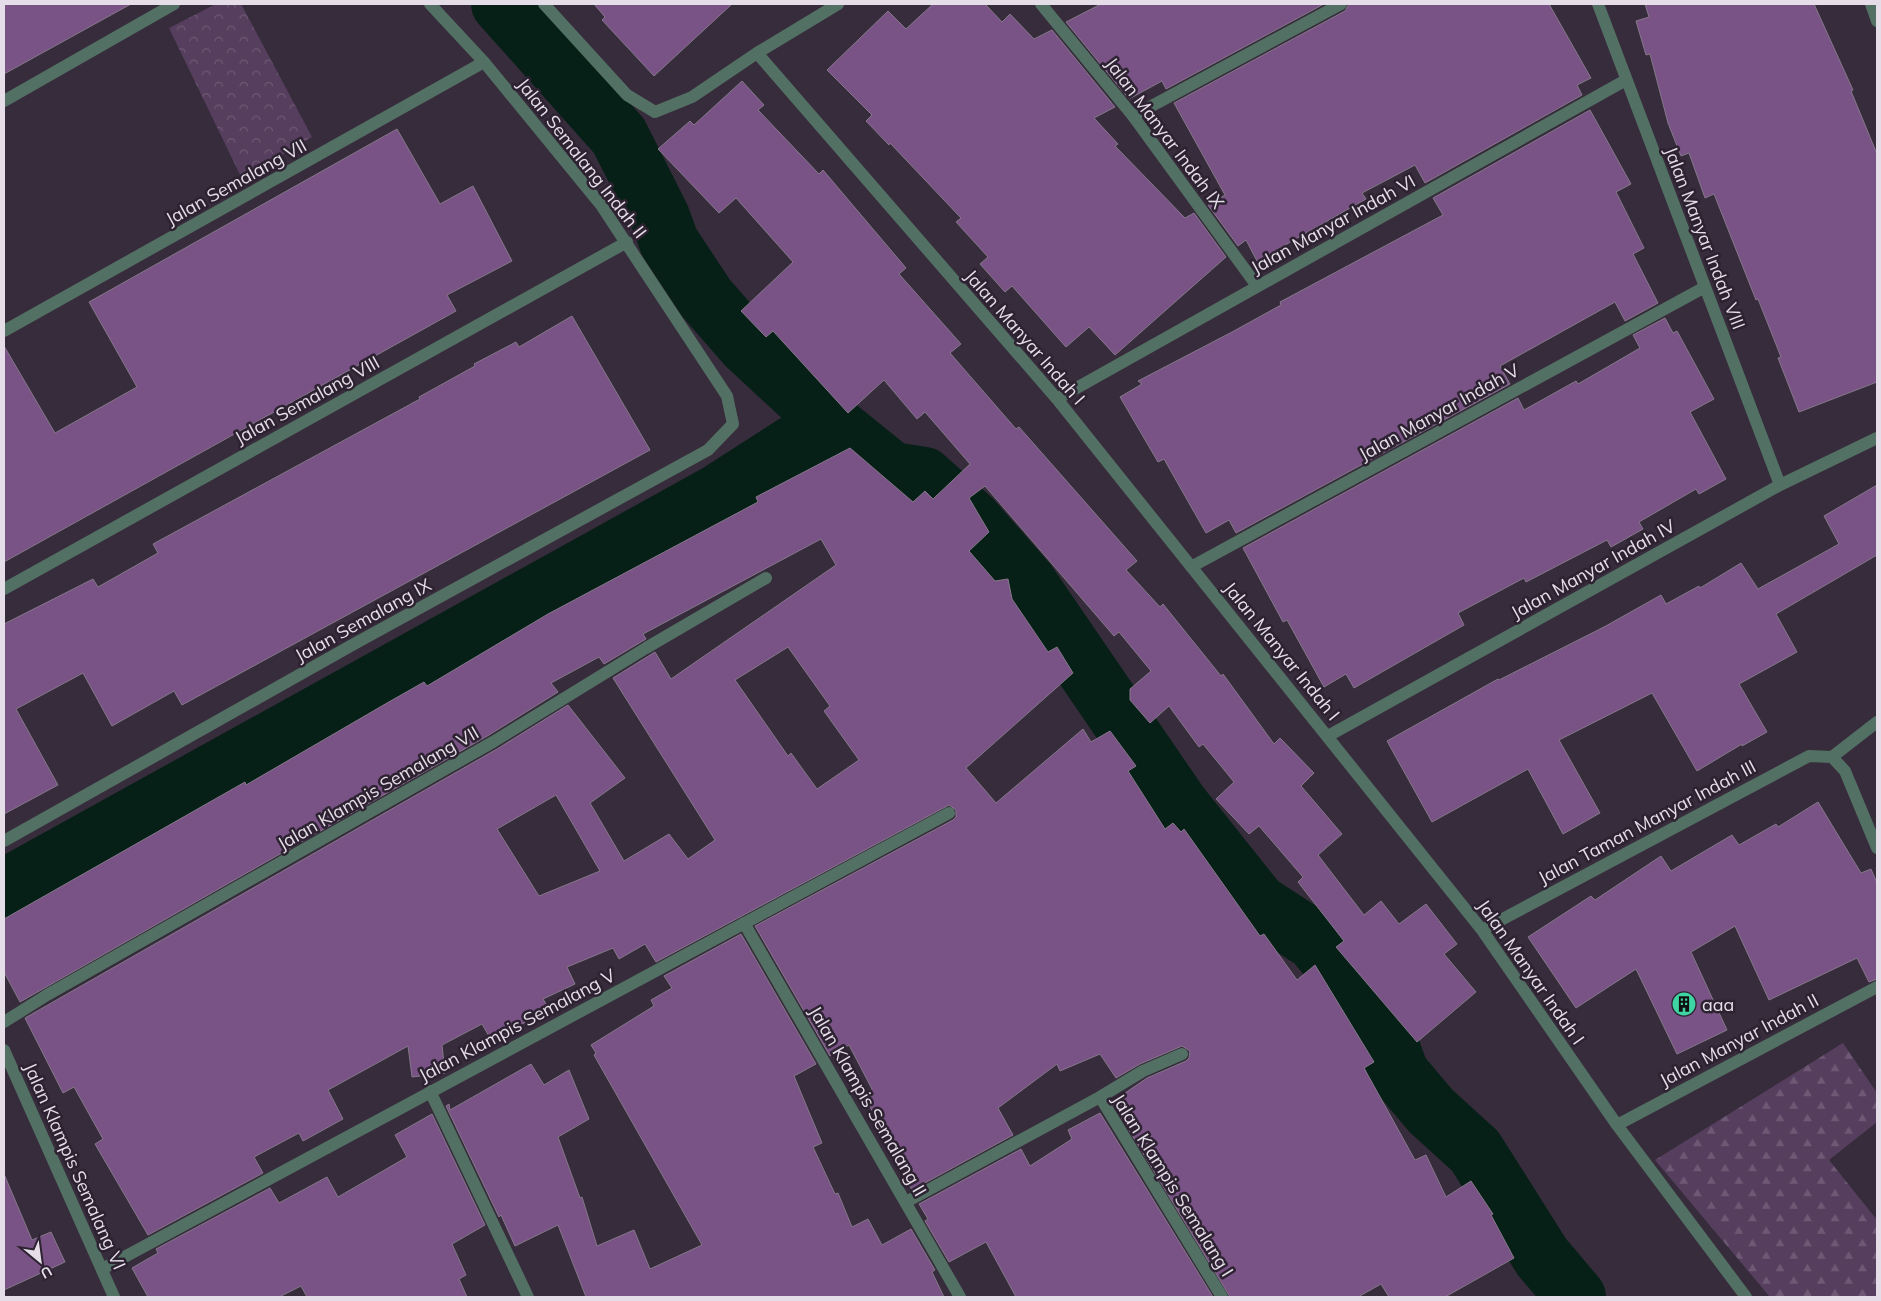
<svg xmlns="http://www.w3.org/2000/svg" width="1881" height="1301" viewBox="0 0 1881 1301" font-family="Mulish,sans-serif">
<defs>
<pattern id="forest-firs" width="22" height="20" patternUnits="userSpaceOnUse" patternTransform="scale(1.25)"><rect width="22" height="20" fill="#563e5e"/><path d="M5 1l3.5 6h-7zM16 11l3.5 6h-7z" fill="#6e5975"/></pattern>
<pattern id="park-crowns" width="20" height="18" patternUnits="userSpaceOnUse" patternTransform="scale(1.25)"><rect width="20" height="18" fill="#563e5e"/><path d="M2 6a3 3 0 1 1 6 0M12 15a3 3 0 1 1 6 0" fill="none" stroke="#6e5975"/></pattern>
</defs>
<rect width="100%" height="100%" fill="#372c3b"/>
<path fill="url(#forest-firs)" d="M 1843,1043 L 1877,1093 L 1877,1122 L 1829,1160 L 1877,1220 L 1877,1295 L 1874,1297 L 1770,1297 L 1655,1160 Z"/>
<path fill="url(#park-crowns)" d="M 216,4 L 241,4 L 312,137 L 242,179 L 169,28 Z"/>
<g fill="none" stroke-linecap="round" stroke-linejoin="round">
<path stroke="#072017" stroke-width="60" d="M 501,4 L 619,136 L 660,217 L 669,242 L 706,298 L 747,345 L 830,422 L 892,472 L 924,477 L 971,519 L 1027,583 L 1179,805 L 1258,904 L 1315,941 L 1364,1002 L 1386,1037 L 1399,1073 L 1431,1111 L 1475,1151 L 1542,1257 L 1576,1297
M 4,889 L 718,494 L 830,422"/>
</g>
<path fill="#795385" stroke="#85788a" fill-rule="evenodd" d="M 4,4 L 131,4 L 4,74 Z
M 594,4 L 732,4 L 654,76 L 602,20 L 605,17 Z
M 933,4 L 985,4 L 1002,22 L 1010,14 L 1034,39 L 1052,30 L 1115,107 L 1094,118 L 1118,144 L 1115,146 L 1185,218 L 1194,213 L 1226,257 L 1115,355 L 1089,327 L 1066,347 L 1012,286 L 1005,292 L 980,264 L 988,257 L 956,222 L 961,218 L 890,143 L 889,145 L 866,121 L 872,115 L 827,70 L 888,11 L 906,29 Z
M 1101,4 L 1324,4 L 1166,89 L 1162,81 L 1129,99 L 1066,22 Z
M 1349,4 L 1549,4 L 1591,78 L 1577,85 L 1582,95 L 1425,183 L 1415,165 L 1362,193 L 1366,199 L 1257,261 L 1246,240 L 1238,246 L 1208,205 L 1225,195 L 1174,103 L 1345,11 Z
M 1645,4 L 1814,4 L 1853,90 L 1851,91 L 1877,154 L 1877,382 L 1799,412 L 1778,358 L 1781,357 L 1758,299 L 1756,300 L 1714,194 L 1705,198 L 1689,153 L 1681,156 L 1668,123 L 1650,54 L 1646,55 L 1636,21 L 1649,17 Z
M 742,81 L 764,105 L 758,110 L 819,174 L 823,170 L 906,268 L 899,274 L 961,344 L 950,353 L 1016,429 L 1019,427 L 1137,561 L 1126,570 L 1160,607 L 1163,604 L 1221,676 L 1223,674 L 1274,744 L 1280,738 L 1314,773 L 1301,786 L 1342,834 L 1318,855 L 1364,915 L 1381,901 L 1399,924 L 1426,904 L 1457,944 L 1444,954 L 1476,992 L 1417,1042 L 1336,947 L 1344,941 L 1298,882 L 1303,877 L 1259,826 L 1249,834 L 1216,799 L 1234,782 L 1203,744 L 1199,747 L 1169,706 L 1150,723 L 1130,700 L 1130,689 L 1151,671 L 1119,632 L 1114,636 L 985,486 L 969,498 L 989,532 L 969,551 L 995,581 L 1008,579 L 1012,599 L 1048,652 L 1057,647 L 1073,673 L 966,768 L 996,803 L 1083,729 L 1091,742 L 1110,731 L 1136,766 L 1128,771 L 1165,829 L 1173,823 L 1181,832 L 1184,829 L 1260,936 L 1264,934 L 1297,980 L 1315,965 L 1374,1062 L 1364,1068 L 1415,1160 L 1426,1155 L 1446,1197 L 1471,1181 L 1493,1214 L 1491,1215 L 1514,1258 L 1445,1297 L 1389,1297 L 1381,1284 L 1358,1297 L 1230,1297 L 1112,1102 L 1147,1078 L 1186,1061 L 1189,1058 L 1190,1051 L 1182,1046 L 1140,1064 L 1116,1078 L 1100,1054 L 1060,1071 L 1057,1064 L 998,1108 L 1013,1135 L 912,1190 L 893,1155 L 897,1153 L 863,1095 L 872,1089 L 849,1045 L 830,1056 L 755,926 L 953,820 L 956,817 L 956,810 L 949,805 L 656,962 L 645,944 L 619,959 L 613,948 L 567,967 L 575,984 L 543,999 L 549,1009 L 515,1028 L 516,1030 L 493,1043 L 482,1024 L 442,1045 L 445,1073 L 412,1077 L 408,1046 L 328,1090 L 343,1119 L 303,1141 L 299,1133 L 254,1157 L 263,1173 L 148,1235 L 95,1144 L 103,1139 L 74,1087 L 63,1093 L 25,1018 L 497,749 L 568,705 L 625,778 L 590,803 L 624,861 L 669,834 L 688,859 L 715,840 L 613,678 L 655,652 L 671,679 L 836,565 L 821,539 L 643,634 L 646,639 L 604,664 L 599,657 L 551,683 L 558,692 L 489,735 L 20,1002 L 4,972 L 4,919 L 245,782 L 246,785 L 387,703 L 424,682 L 427,686 L 548,614 L 758,502 L 756,497 L 850,448 L 913,502 L 925,491 L 933,499 L 970,464 L 925,412 L 917,419 L 884,380 L 848,413 L 773,331 L 766,337 L 741,311 L 793,262 L 736,198 L 719,213 L 658,149 L 690,121 L 694,125 ZM 788,647 L 830,706 L 824,711 L 859,760 L 817,789 L 791,753 L 788,756 L 735,680 ZM 556,795 L 600,871 L 539,896 L 497,829 Z
M 1590,110 L 1631,184 L 1616,192 L 1644,248 L 1633,254 L 1658,303 L 1625,321 L 1615,302 L 1500,366 L 1510,384 L 1236,533 L 1229,520 L 1206,533 L 1164,459 L 1158,462 L 1120,397 L 1142,384 L 1138,381 L 1232,332 L 1281,305 L 1280,302 L 1443,215 L 1433,198 Z
M 397,129 L 440,204 L 473,186 L 512,261 L 447,295 L 456,311 L 4,562 L 4,346 L 55,433 L 137,387 L 89,302 Z
M 572,316 L 650,450 L 182,705 L 174,691 L 112,726 L 83,673 L 16,709 L 58,785 L 4,814 L 4,624 L 93,579 L 98,587 L 158,553 L 153,544 L 420,399 L 419,397 L 475,366 L 474,364 L 516,342 L 519,347 Z
M 1665,318 L 1673,333 L 1677,331 L 1714,399 L 1690,412 L 1726,479 L 1699,494 L 1696,489 L 1639,522 L 1643,529 L 1611,547 L 1607,540 L 1526,582 L 1524,578 L 1458,613 L 1464,625 L 1354,688 L 1346,674 L 1324,687 L 1287,620 L 1283,622 L 1243,548 L 1518,398 L 1524,410 L 1576,381 L 1578,384 L 1640,348 L 1633,335 Z
M 1877,485 L 1877,555 L 1776,614 L 1797,652 L 1739,684 L 1767,732 L 1742,746 L 1742,744 L 1697,771 L 1652,693 L 1559,740 L 1600,813 L 1563,834 L 1528,769 L 1432,822 L 1387,741 L 1498,679 L 1499,680 L 1604,627 L 1661,595 L 1666,604 L 1699,586 L 1700,588 L 1741,563 L 1758,589 L 1839,544 L 1824,516 Z
M 1818,802 L 1861,873 L 1871,869 L 1877,883 L 1877,979 L 1869,982 L 1857,958 L 1769,1000 L 1735,926 L 1691,952 L 1727,1030 L 1677,1054 L 1636,969 L 1576,1008 L 1528,937 L 1591,896 L 1595,900 L 1661,856 L 1671,871 L 1732,835 L 1739,845 L 1776,824 L 1778,827 Z
M 741,934 L 816,1064 L 794,1076 L 822,1143 L 813,1147 L 835,1194 L 838,1193 L 852,1227 L 868,1219 L 882,1245 L 911,1229 L 935,1270 L 932,1272 L 944,1297 L 586,1297 L 558,1225 L 515,1246 L 501,1215 L 499,1217 L 446,1106 L 449,1104 L 450,1110 L 531,1064 L 544,1085 L 569,1070 L 589,1119 L 558,1137 L 580,1198 L 582,1197 L 597,1246 L 634,1230 L 650,1269 L 702,1245 L 594,1055 L 596,1053 L 591,1045 L 654,1006 L 651,1000 L 672,988 L 664,976 Z
M 1100,1113 L 1213,1297 L 1016,1297 L 986,1242 L 949,1262 L 925,1221 L 928,1219 L 919,1204 L 1021,1149 L 1030,1166 L 1072,1139 L 1068,1130 Z
M 432,1114 L 485,1225 L 452,1244 L 466,1275 L 459,1279 L 467,1297 L 307,1297 L 301,1286 L 279,1297 L 148,1297 L 132,1268 L 158,1253 L 156,1249 L 270,1188 L 279,1203 L 327,1177 L 338,1197 L 407,1157 L 395,1135 Z
M 4,1174 L 32,1240 L 51,1232 L 65,1262 L 4,1290 Z"/>
<g fill="none" stroke-linecap="round" stroke-linejoin="round">
<path stroke="#537064" stroke-width="12" d="M 544,4 L 627,95 L 655,112 L 692,97 L 757,53 L 838,4
M 1041,4 L 1133,116 L 1257,286
M 1598,4 L 1780,485
M 1871,4 L 1877,21
M 757,53 L 1057,399 L 1482,930 L 1617,1125 L 1746,1297
M 4,101 L 174,4
M 1133,116 L 1341,4
M 4,331 L 484,62
M 1057,399 L 1626,80
M 1191,567 L 1705,287
M 4,589 L 627,242
M 1328,736 L 1780,485 L 1877,438
M 1832,757 L 1845,771 L 1877,848
M 1832,757 L 1877,722
M 4,841 L 354,644 L 708,450 L 733,424 L 727,396 L 601,205 L 484,62 L 430,4
M 744,923 L 960,1297
M 1482,930 L 1809,756 L 1832,757
M 4,1022 L 47,995 L 493,742 L 646,648 L 766,578
M 4,1050 L 114,1297
M 430,1091 L 528,1297
M 1100,1097 L 1222,1297
M 1617,1125 L 1877,987
M 906,1202 L 1100,1097 L 1143,1071 L 1182,1054
M 102,1269 L 949,813"/>
</g>
<defs>
<symbol id="building-disc" viewBox="-11 -11 22 22"><circle r="9.5" fill="#3ed4a3" stroke="#2d2231"/><path d="M-4-6H4V6H1V3H-1V6H-4ZM-2.5-4.3h1.7v1.8h-1.7ZM.8-4.3h1.7v1.8H.8ZM-2.5-1h1.7V.8h-1.7ZM.8-1h1.7V.8H.8Z" fill="#111"/></symbol>
</defs>
<g fill-rule="evenodd">
<use href="#building-disc" x="1670" y="990" width="28" height="28"/>
</g>
<g text-anchor="middle" dominant-baseline="central" stroke-width="5" stroke-linejoin="round" paint-order="stroke">
<g font-size="18" fill="#e5dee8" stroke="#2d2231">
<text transform="translate(1165 133) rotate(53)">Jalan Manyar Indah IX</text>
<text transform="translate(582 158) rotate(52)">Jalan Semalang Indah II</text>
<text transform="translate(236 182) rotate(-29)">Jalan Semalang VII</text>
<text transform="translate(1333 224) rotate(-29)">Jalan Manyar Indah VI</text>
<text transform="translate(1705 238) rotate(69)">Jalan Manyar Indah VIII</text>
<text transform="translate(1025 337) rotate(49)">Jalan Manyar Indah I</text>
<text transform="translate(307 400) rotate(-29)">Jalan Semalang VIII</text>
<text transform="translate(1439 412) rotate(-29)">Jalan Manyar Indah V</text>
<text transform="translate(1593 569) rotate(-29)">Jalan Manyar Indah IV</text>
<text transform="translate(363 620) rotate(-29)">Jalan Semalang IX</text>
<text transform="translate(1282 651) rotate(51)">Jalan Manyar Indah I</text>
<text transform="translate(378 788) rotate(-30)">Jalan Klampis Semalang VII</text>
<text transform="translate(1647 822) rotate(-28)">Jalan Taman Manyar Indah III</text>
<text transform="translate(1531 972) rotate(55)">Jalan Manyar Indah I</text>
<text transform="translate(517 1025) rotate(-28)">Jalan Klampis Semalang V</text>
<text transform="translate(1739 1040) rotate(-28)">Jalan Manyar Indah II</text>
<text transform="translate(868 1101) rotate(60)">Jalan Klampis Semalang II</text>
<text transform="translate(75 1166) rotate(66)">Jalan Klampis Semalang VI</text>
<text transform="translate(1173 1185) rotate(58)">Jalan Klampis Semalang I</text>
</g>
<g font-size="18" fill="#e5dee8" stroke="#2d2231" text-anchor="start">
<text x="1702" y="1004">aaa</text>
</g>
</g>
<rect width="1881" height="1301" fill="none" stroke="#e5dee8" stroke-width="10"/>
<g transform="translate(40 1261) rotate(151)" stroke="#2d2231" stroke-width="4" paint-order="stroke">
<path d="M0-4L9 19L0 12L-9 19Z" fill="#e5dee8"/>
<text y="-8" font-size="14" font-weight="bold" text-anchor="middle" fill="#e5dee8">U</text>
</g>
</svg>
